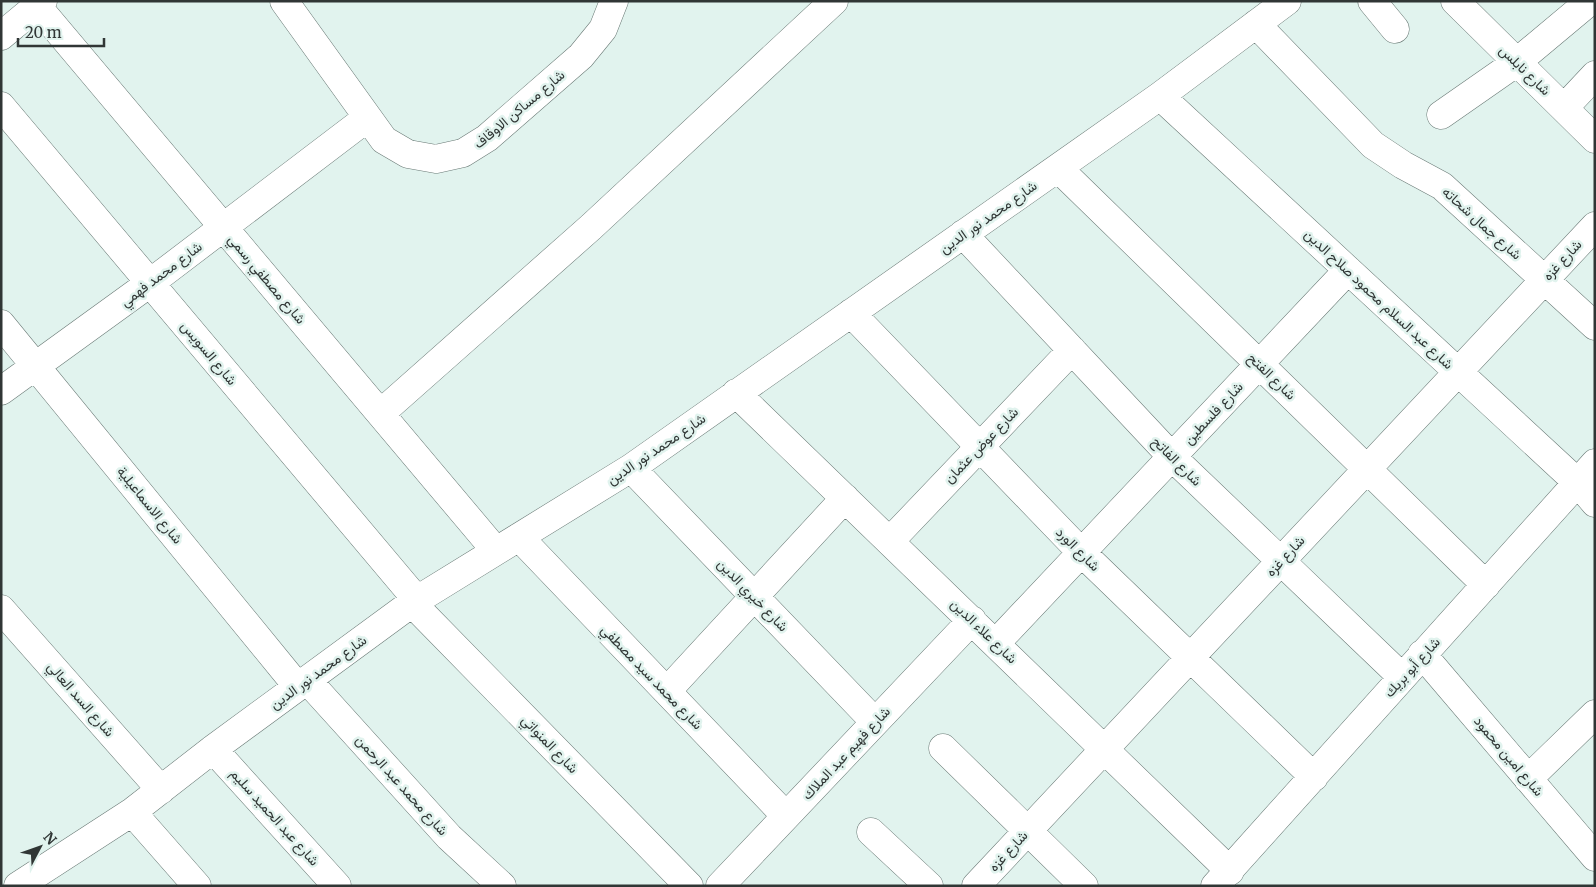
<svg xmlns="http://www.w3.org/2000/svg" width="1596" height="887" viewBox="0 0 1596 887" font-family="Merriweather,Vazirmatn,serif">
<rect width="100%" height="100%" fill="#e1f3ee"/>
<g fill="none" stroke-linecap="round" stroke-linejoin="round">
<defs>
<path id="minor" d="M 284,1 L 384,140 L 408,154 L 436,159 L 463,153 L 487,138 L 581,56 L 603,29 L 614,1
M 1372,1 L 1395,29
M 1455,1 L 1595,139
M 37,6 L 496,551
M 1256,24 L 1373,145 L 1403,165 L 1442,186 L 1595,326
M 1,36 L 43,1
M 1160,96 L 1578,483 L 1595,503
M 1,106 L 417,600
M 1564,108 L 1595,75
M 1441,115 L 1517,62 L 1590,1
M 1058,168 L 1486,585
M 963,234 L 1172,457 L 1402,677
M 851,313 L 1082,553 L 1314,777
M 1,324 L 298,687
M 1,391 L 150,283 L 367,118
M 736,393 L 1230,871
M 381,413 L 591,227 L 834,1
M 631,468 L 875,722
M 519,537 L 786,816
M 890,541 L 1072,350
M 412,603 L 689,886
M 1,609 L 161,790
M 996,643 L 1348,270
M 1422,654 L 1595,857
M 307,680 L 449,837 L 502,886
M 667,691 L 845,498
M 943,748 L 1084,886
M 213,749 L 337,886
M 1528,779 L 1595,714
M 132,812 L 197,886
M 871,832 L 929,886
M 18,886 L 132,812 L 213,749 L 412,603 L 631,468 L 1160,96 L 1287,1
M 720,886 L 972,620
M 976,886 L 1595,226
M 1215,886 L 1595,463"/>
</defs>
<use href="#minor" stroke="#697975" stroke-width="29"/>
<use href="#minor" stroke="#fff" stroke-width="28"/>
</g>
<g text-anchor="middle" dominant-baseline="central" stroke-width="5" stroke-linejoin="round" paint-order="stroke">
<g font-size="14" fill="#303635" stroke="#e1f3ee">
<text transform="translate(1525 70) rotate(44)">شارع نابلس</text>
<text transform="translate(519 109) rotate(-40)">شارع مساكن الاوقاف</text>
<text transform="translate(988 217) rotate(-35)">شارع محمد نور الدين</text>
<text transform="translate(1482 223) rotate(42)">شارع جمال شحاته</text>
<text transform="translate(1562 260) rotate(-47)">شارع غزه</text>
<text transform="translate(161 274) rotate(-37)">شارع محمد فهمي</text>
<text transform="translate(267 279) rotate(50)">شارع مصطفي رسمي</text>
<text transform="translate(1379 299) rotate(43)">شارع عبد السلام محمود صلاح الدين</text>
<text transform="translate(209 353) rotate(50)">شارع السويس</text>
<text transform="translate(1272 376) rotate(44)">شارع الفتح</text>
<text transform="translate(1213 413) rotate(-47)">شارع فلسطين</text>
<text transform="translate(981 445) rotate(-46)">شارع عوض عثمان</text>
<text transform="translate(656 449) rotate(-34)">شارع محمد نور الدين</text>
<text transform="translate(1177 461) rotate(45)">شارع الفاتح</text>
<text transform="translate(150 505) rotate(51)">شارع الاسماعيلية</text>
<text transform="translate(1078 549) rotate(45)">شارع الورد</text>
<text transform="translate(1285 556) rotate(-47)">شارع غزه</text>
<text transform="translate(753 595) rotate(46)">شارع خيري الدين</text>
<text transform="translate(984 631) rotate(44)">شارع علاء الدين</text>
<text transform="translate(1412 667) rotate(-48)">شارع أبو بريك</text>
<text transform="translate(318 672) rotate(-36)">شارع محمد نور الدين</text>
<text transform="translate(652 677) rotate(46)">شارع محمد سيد مصطفي</text>
<text transform="translate(81 699) rotate(49)">شارع السد العالي</text>
<text transform="translate(550 744) rotate(46)">شارع المنواتي</text>
<text transform="translate(846 753) rotate(-47)">شارع فهيم عبد الملاك</text>
<text transform="translate(1509 756) rotate(50)">شارع امين محمود</text>
<text transform="translate(402 785) rotate(48)">شارع محمد عبد الرحمن</text>
<text transform="translate(275 817) rotate(48)">شارع عبد الحميد سليم</text>
<text transform="translate(1008 851) rotate(-47)">شارع غزه</text>
</g>
</g>
<rect width="1596" height="887" fill="none" stroke="#303635" stroke-width="5"/>
<g transform="translate(40 847) rotate(49)" stroke="#e1f3ee" stroke-width="4" paint-order="stroke">
<path d="M0-4L9 19L0 12L-9 19Z" fill="#303635"/>
<text y="-8" font-size="14" font-weight="bold" text-anchor="middle" fill="#303635">N</text>
</g>
<path d="M18 38v8h86v-8" fill="none" stroke="#303635" stroke-width="2.5"/>
<text x="25" y="38" font-size="15" fill="#303635" stroke="#e1f3ee" stroke-width="4" paint-order="stroke">20 m</text>
</svg>
